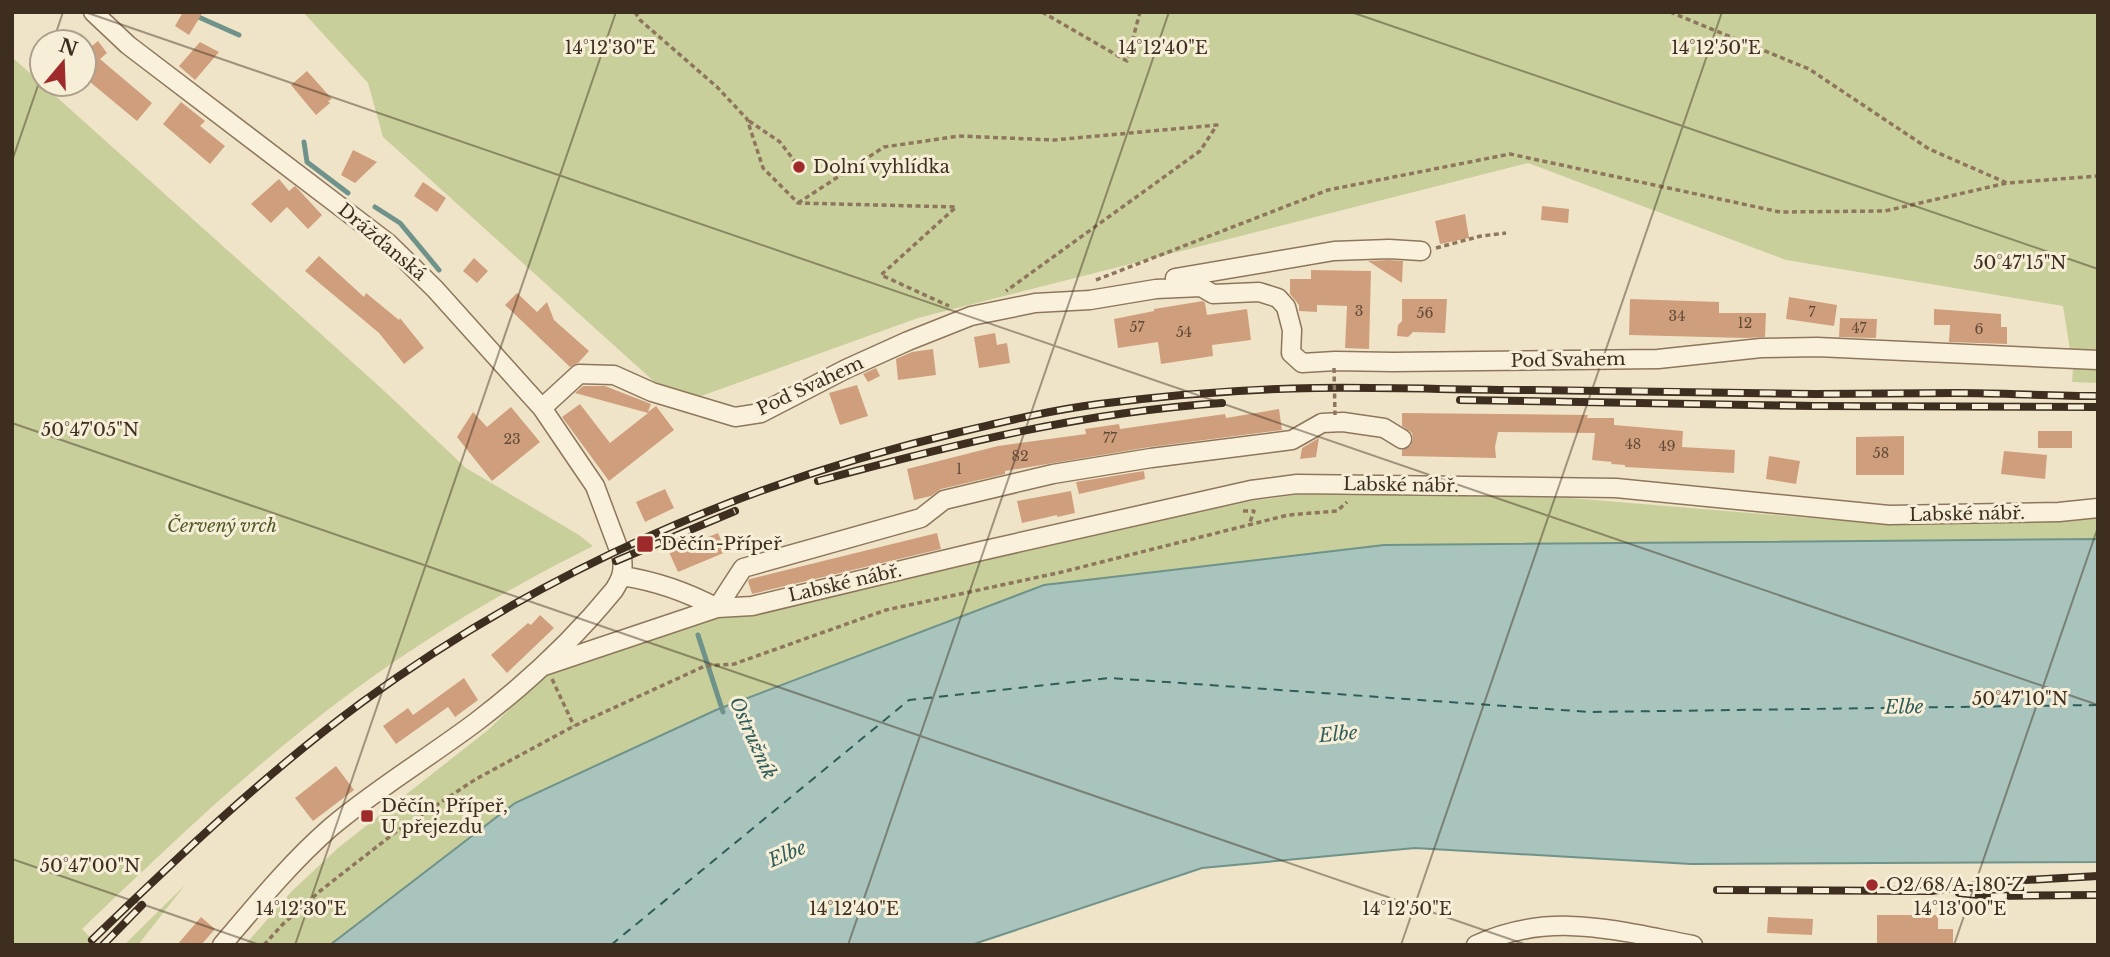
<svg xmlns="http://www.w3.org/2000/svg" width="2110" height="957" viewBox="0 0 2110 957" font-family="'Libre Baskerville',serif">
<rect width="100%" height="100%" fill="#f0e4c8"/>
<path fill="#c9cf9b" d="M 303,12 L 2098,12 L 2098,383 L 2072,382 L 2073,369 L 2063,306 L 1786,260 L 1528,163 L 918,318 L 679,404 L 383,137 L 368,83 Z
M 12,57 L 380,387 L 466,468 L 579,535 L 593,546 C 509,588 428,636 353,691 C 256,762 169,846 82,929 L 97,945 L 12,945 Z
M 1310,493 L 1571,498 L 1834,520 L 2079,520 L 2098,517 L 2098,539 L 1384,545 L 1044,585 L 716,710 L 515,803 L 330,945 L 245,945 L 292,891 L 338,848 L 488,730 L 549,671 L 719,617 L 753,615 L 1014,550 L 1251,501 Z
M 185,885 L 138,945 L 124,945 Z"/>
<path fill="#a9c4bc" stroke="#6f938a" stroke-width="2" d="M 2098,539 L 2098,862 L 1691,864 L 1415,848 L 1202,868 L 971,945 L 330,945 L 515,803 L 716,710 L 1044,585 L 1384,545 Z"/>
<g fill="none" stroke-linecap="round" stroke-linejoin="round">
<path stroke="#6f938a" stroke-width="5" d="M 194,15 L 239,35
M 304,142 L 307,162 L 348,193
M 375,207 L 400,223 L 439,270
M 698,635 L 723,712"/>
<path stroke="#2f5d5a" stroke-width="2" stroke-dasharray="9 7" stroke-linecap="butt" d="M 611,945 L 909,700 L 1110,678 L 1590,712 L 2098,705"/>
</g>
<path fill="#cf9f7d" d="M 183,12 L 203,12 L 189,35 L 175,26 Z
M 98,41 L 107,53 L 100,59 L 152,103 L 137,121 L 84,77 L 84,45 L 88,49 Z
M 200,42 L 219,52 L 195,80 L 179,66 Z
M 307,71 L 332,99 L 328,101 L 330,103 L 316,115 L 291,85 Z
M 181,102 L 205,121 L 200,126 L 225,146 L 210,164 L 163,124 Z
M 353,150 L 377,162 L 355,183 L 341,175 Z
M 279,179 L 289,191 L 295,186 L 298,189 L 322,215 L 308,229 L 287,207 L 271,223 L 251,204 Z
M 423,182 L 446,198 L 437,212 L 414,196 Z
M 1542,206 L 1569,209 L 1568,223 L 1541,220 Z
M 1465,214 L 1469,238 L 1440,244 L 1435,221 Z
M 319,256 L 364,297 L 366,293 L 399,320 L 400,318 L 424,348 L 404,364 L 379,333 L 305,271 Z
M 474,258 L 488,271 L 477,283 L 463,271 Z
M 1389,260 L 1403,261 L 1402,283 L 1368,261 Z
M 1311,270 L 1371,271 L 1369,349 L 1345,348 L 1347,306 L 1317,305 L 1317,312 L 1299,311 L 1299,305 L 1290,294 L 1290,279 L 1311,279 Z
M 517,293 L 537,312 L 547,302 L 554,320 L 589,351 L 578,363 L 570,367 L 505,305 Z
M 1789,297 L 1837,305 L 1834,326 L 1786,319 Z
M 1402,299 L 1447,299 L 1445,333 L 1413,332 L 1408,337 L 1397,336 L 1398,325 L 1402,321 Z
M 1630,299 L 1719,302 L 1719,313 L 1766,313 L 1765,337 L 1746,338 L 1629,335 Z
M 1203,301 L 1205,303 L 1207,315 L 1247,309 L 1251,340 L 1212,345 L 1213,356 L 1161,364 L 1158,342 L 1118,348 L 1114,319 L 1154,311 L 1154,309 Z
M 1934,309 L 2001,314 L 2001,327 L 2007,327 L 2007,344 L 1949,342 L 1950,325 L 1934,325 Z
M 1840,318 L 1877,319 L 1876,338 L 1839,337 Z
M 995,333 L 997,345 L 1007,343 L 1010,363 L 979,368 L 974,337 Z
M 933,349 L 936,375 L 898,380 L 896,359 L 912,352 Z
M 876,368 L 880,376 L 868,382 L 863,374 Z
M 857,385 L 868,416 L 840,425 L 829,393 Z
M 583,386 L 605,386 L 651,404 L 648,412 L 656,406 L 674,430 L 609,481 L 562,417 L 580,404 L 610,443 L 648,413 L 575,393 Z
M 511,407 L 540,442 L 492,481 L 457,437 L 473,412 L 487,427 Z
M 1279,409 L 1282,430 L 1150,447 L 1005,471 L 1005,474 L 941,489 L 931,496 L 914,500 L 907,469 L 998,446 L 1086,434 L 1085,429 L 1119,424 L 1120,429 L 1225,414 L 1226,418 Z
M 1402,413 L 1588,415 L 1587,418 L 1614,418 L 1614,425 L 1683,431 L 1682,447 L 1735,450 L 1734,473 L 1625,467 L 1625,465 L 1611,464 L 1612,462 L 1592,460 L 1595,433 L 1498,432 L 1495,447 L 1496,458 L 1402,456 L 1402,450 L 1411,445 L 1413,439 L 1412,433 L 1402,426 Z
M 2038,431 L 2072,431 L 2072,448 L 2038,448 Z
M 1904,436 L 1904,475 L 1856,475 L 1856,437 Z
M 1319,438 L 1316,457 L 1300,459 L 1302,448 Z
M 2004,451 L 2047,455 L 2045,479 L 2001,474 Z
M 1769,456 L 1800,461 L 1796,484 L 1766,479 Z
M 1144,471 L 1145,479 L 1079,494 L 1076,482 Z
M 665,489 L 674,508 L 645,522 L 636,502 Z
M 1071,491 L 1075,513 L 1057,517 L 1057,515 L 1022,523 L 1017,501 Z
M 718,533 L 726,552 L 678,572 L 668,550 L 705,535 L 706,538 Z
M 937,533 L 941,549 L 752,594 L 748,581 L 750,579 Z
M 540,615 L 554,628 L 507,673 L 491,655 L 528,623 L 531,625 Z
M 464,678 L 478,700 L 455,717 L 448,707 L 396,744 L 383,726 L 408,708 L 413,715 Z
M 336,766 L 354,790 L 313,821 L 295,798 Z
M 1877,915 L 1938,915 L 1938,929 L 1953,929 L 1953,945 L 1877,945 Z
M 201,917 L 215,929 L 201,945 L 177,945 Z
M 1768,917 L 1813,919 L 1812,935 L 1767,933 Z"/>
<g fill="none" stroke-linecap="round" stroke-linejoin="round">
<defs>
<path id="minor" d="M 93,12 L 128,45 L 388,243 L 435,289 L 542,408 L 595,486 L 622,558 C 624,572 621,579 614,590 C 574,639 526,684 476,722 C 428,758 376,789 330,828 C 290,863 256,905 222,945
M 1175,278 L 1334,251 L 1389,249 L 1421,251
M 542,408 L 579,374 L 614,375 L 652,392 L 735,417 L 761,413 L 846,369 L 908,341 L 971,316 L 1035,303 L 1090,300 L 1156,289 L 1201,287 L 1213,294 L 1259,292 L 1278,298 L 1286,307 L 1292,330 L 1291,353 L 1302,363 L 1335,361 L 1393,362 L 1658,359 L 1761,348 L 1817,347 L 2098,360
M 622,576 C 655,581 687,592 717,608
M 717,608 L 743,568 L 921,518 L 944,500 L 1053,474 L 1151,458 L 1292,440 L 1322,423 L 1343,422 L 1384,428 L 1402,439
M 544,666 L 717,608 L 752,606 L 981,551 L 1251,490 L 1297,484 L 1616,488 L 1889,515 L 2059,512 L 2098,508
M 1476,945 C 1550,910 1617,931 1693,945"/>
</defs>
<use href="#minor" stroke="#8d765c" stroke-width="21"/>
<path stroke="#8d765c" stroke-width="3.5" stroke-dasharray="5 3.5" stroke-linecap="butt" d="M 635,12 L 640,20 L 717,87 L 747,119 L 763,168 L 798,203 L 956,207 L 881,275 L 949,306
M 1042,12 L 1127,61 L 1140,12
M 1670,12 L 1809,69 L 1929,149 L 2007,183 L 2098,176
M 749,121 L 780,142 L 799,167
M 798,203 L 884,147 L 959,136 L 1054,140 L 1217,125 L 1200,151 L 1006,291
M 1436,248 L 1481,236 L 1506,233
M 1096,280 L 1328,190 L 1510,154 L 1780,212 L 1885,211 L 2007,183
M 1243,511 L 1254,511 L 1249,525
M 552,679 L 574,726
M 264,945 L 282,925 L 320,891 L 397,831 L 476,779 L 574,726 L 705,666 L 734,664 L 886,610 L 1062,572 L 1288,515 L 1337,511 L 1347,502"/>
<use href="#minor" stroke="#faf1dc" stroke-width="18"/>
<defs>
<path id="rail" d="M 1460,400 L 1815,406 L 2098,407
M 818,481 C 951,445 1084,412 1222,403
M 616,561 L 735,511
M 1717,890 L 1931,891 L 2009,881 L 2098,876
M 1959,893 L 1990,896 L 2098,895
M 92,940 C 178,857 265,774 361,703 C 540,572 745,482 960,432 C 1006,421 1052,410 1099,404 C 1170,395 1243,389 1316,388 C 1388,387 1460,390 1533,390 C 1627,391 1721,392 1815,394 C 1862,394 1909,393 1957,393 C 2004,393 2051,396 2098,396
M 103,945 L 142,905"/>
</defs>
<use href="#rail" stroke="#3d2e20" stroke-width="8"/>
<use href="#rail" stroke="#f7eed8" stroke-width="5" stroke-dasharray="16" stroke-linecap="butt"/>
<path stroke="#8d765c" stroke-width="3.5" stroke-dasharray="5 3.5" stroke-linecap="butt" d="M 1334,368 L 1335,415"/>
</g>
<path fill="none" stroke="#3d2e20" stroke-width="2" stroke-opacity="0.45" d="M 85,12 L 2098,705M 1351,12 L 2098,269M 53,42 L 63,12M 12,161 L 42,74M 12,423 L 1527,945M 12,859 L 260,945M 295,945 L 616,12M 848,945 L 1169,12M 1401,945 L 1722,12M 1954,945 L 2098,527"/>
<g fill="#9e2a2b" stroke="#f7eed8" stroke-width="2.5">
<circle cx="799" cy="167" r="7"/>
<rect x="636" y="535" width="18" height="18" rx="3.5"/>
<rect x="360" y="809" width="14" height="14" rx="3.5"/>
<circle cx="1872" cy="885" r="7"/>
</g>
<g text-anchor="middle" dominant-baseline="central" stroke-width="6" stroke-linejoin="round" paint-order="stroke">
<g font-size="14" fill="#624a37">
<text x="1359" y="311">3</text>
<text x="1812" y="312">7</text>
<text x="1425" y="313">56</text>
<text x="1677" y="316">34</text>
<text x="1745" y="323">12</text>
<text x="1137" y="327">57</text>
<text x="1859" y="328">47</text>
<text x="1979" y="329">6</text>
<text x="1184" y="332">54</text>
<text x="1110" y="438">77</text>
<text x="512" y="439">23</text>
<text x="1633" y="444">48</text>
<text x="1667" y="446">49</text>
<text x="1881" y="453">58</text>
<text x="1020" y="456">82</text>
<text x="959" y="469">1</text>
</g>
<g font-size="18" fill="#3d2e20" stroke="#f7eed8" text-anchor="start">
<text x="813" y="167">Dolní vyhlídka</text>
<text x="661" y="544">Děčín-Přípeř</text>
<text x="381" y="806">Děčín, Přípeř,<tspan x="381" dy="21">U přejezdu</tspan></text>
<text x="1886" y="885">O2/68/A-180 Z</text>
</g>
<g font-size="18" fill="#3d2e20" stroke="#f7eed8">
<text transform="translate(382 242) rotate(40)">Drážďanská</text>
<text transform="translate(1568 360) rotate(-1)">Pod Svahem</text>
<text transform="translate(810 386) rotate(-25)">Pod Svahem</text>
<text transform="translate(1401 485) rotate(1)">Labské nábř.</text>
<text transform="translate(1967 514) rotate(-1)">Labské nábř.</text>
<text transform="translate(845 583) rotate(-13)">Labské nábř.</text>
</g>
<g font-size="18" font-style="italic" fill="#4d5a26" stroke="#f7eed8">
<text x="222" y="526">Červený vrch</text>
</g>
<g font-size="19" font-style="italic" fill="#2f5d5a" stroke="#f7eed8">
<text transform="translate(1904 707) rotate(-1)">Elbe</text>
<text transform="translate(1338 734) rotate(-5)">Elbe</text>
<text transform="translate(753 738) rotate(66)">Ostružník</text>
<text transform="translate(787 854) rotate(-23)">Elbe</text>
</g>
</g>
<g font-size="18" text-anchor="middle" fill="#3d2e20" stroke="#f7eed8" stroke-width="6" stroke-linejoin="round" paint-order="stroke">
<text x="610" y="54">14°12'30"E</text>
<text x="1163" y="54">14°12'40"E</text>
<text x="1716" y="54">14°12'50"E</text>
<text x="2020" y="269">50°47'15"N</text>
<text x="90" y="436">50°47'05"N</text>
<text x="2020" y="705">50°47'10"N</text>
<text x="90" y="872">50°47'00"N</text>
<text x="301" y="915">14°12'30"E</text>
<text x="854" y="915">14°12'40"E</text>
<text x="1407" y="915">14°12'50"E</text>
<text x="1960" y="915">14°13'00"E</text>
</g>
<rect width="2110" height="957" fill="none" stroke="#3d2e20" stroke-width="28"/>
<g transform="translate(63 63) rotate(19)"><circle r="33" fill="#f7eed8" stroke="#ada18e" stroke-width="2"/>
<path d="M0-5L12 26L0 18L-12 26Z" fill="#9e2a2b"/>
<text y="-10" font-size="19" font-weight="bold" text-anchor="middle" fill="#3d2e20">N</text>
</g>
</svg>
